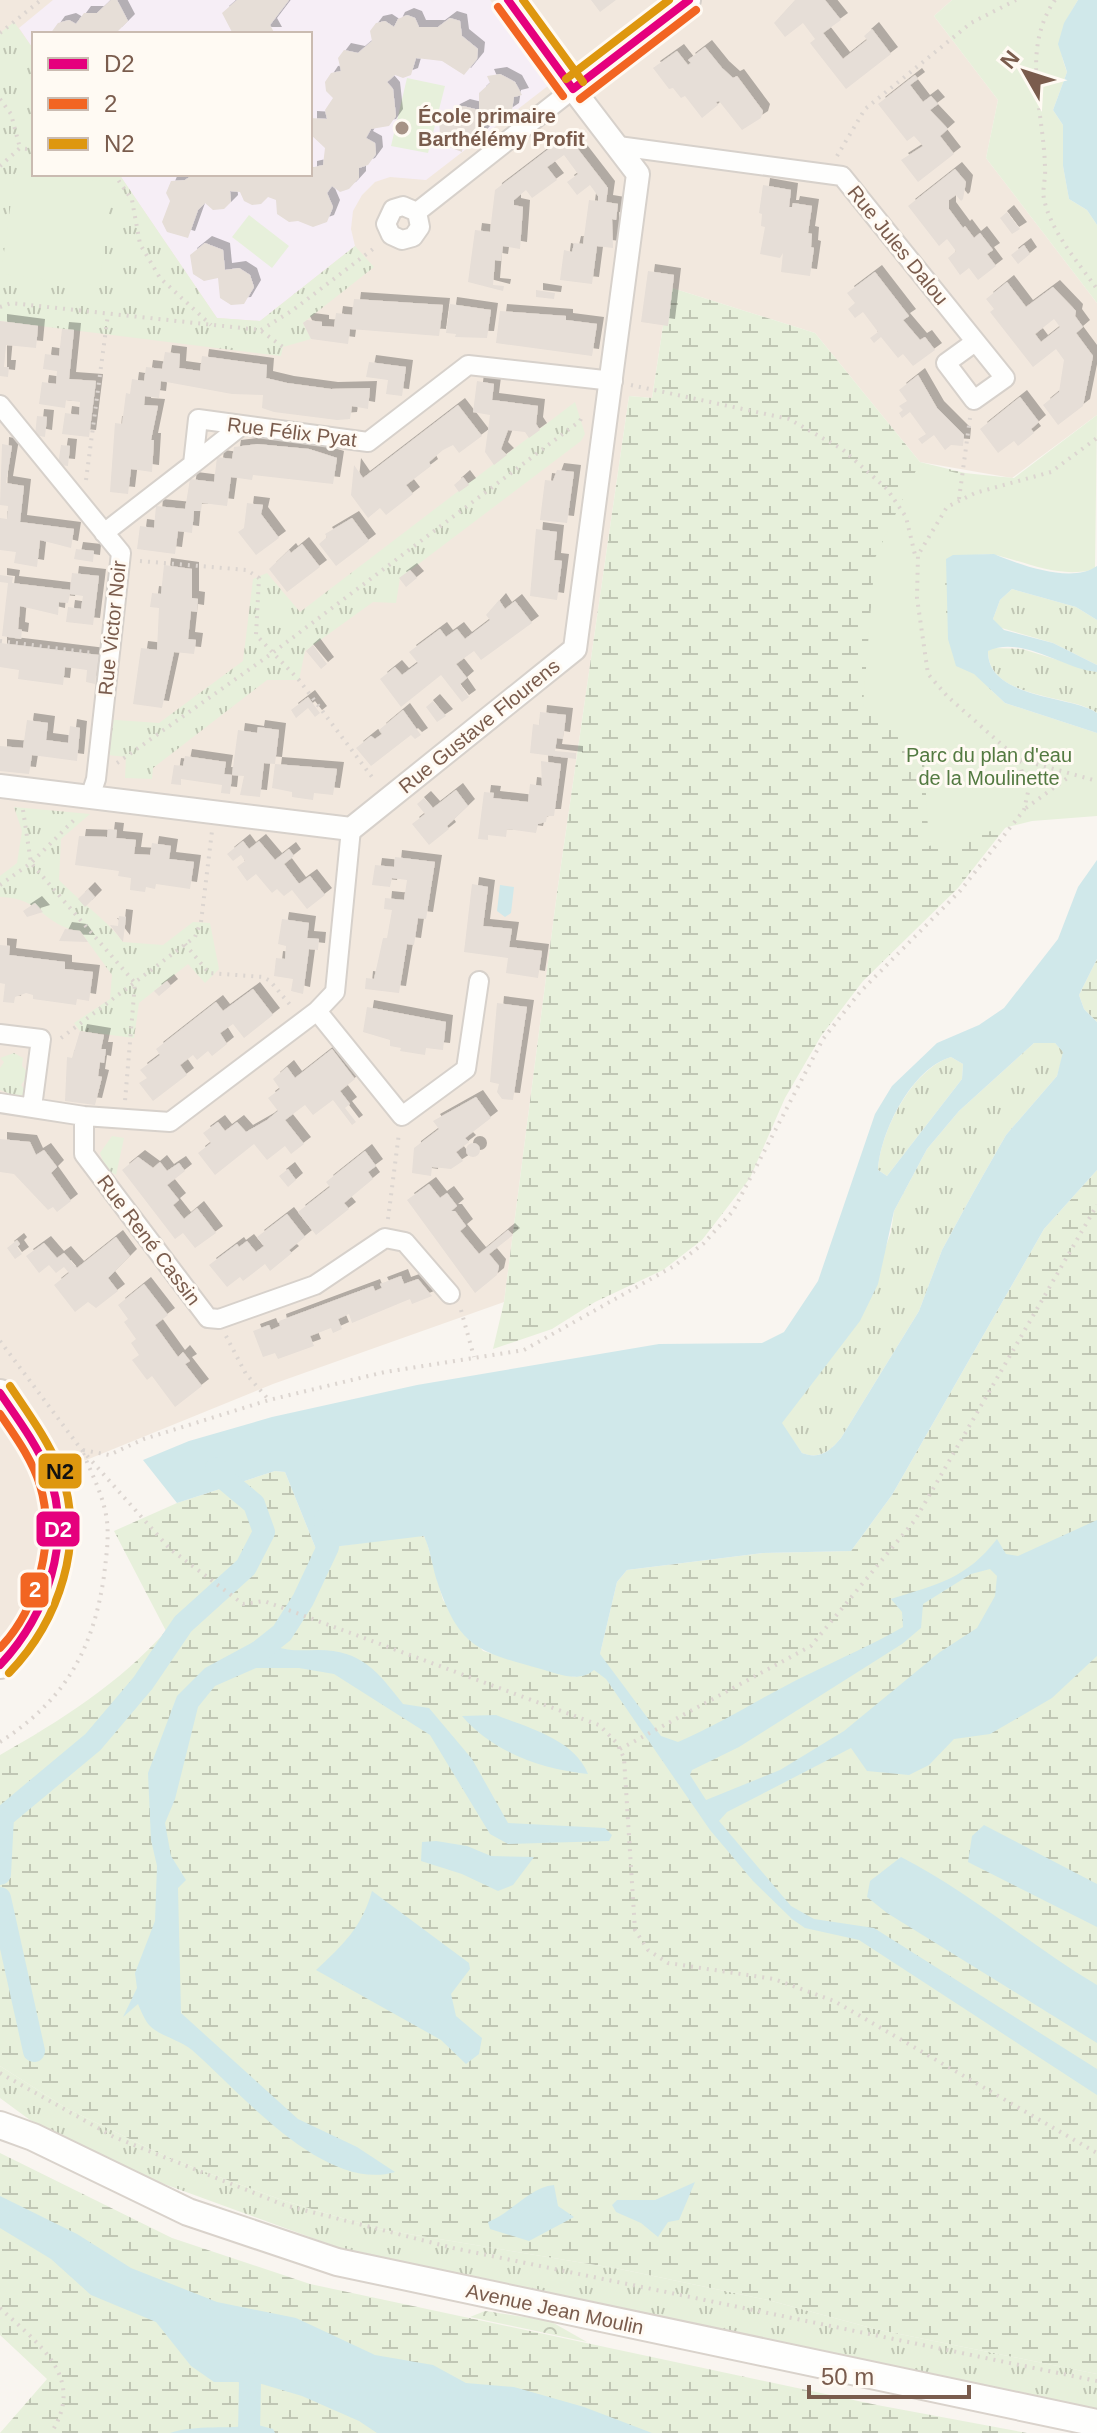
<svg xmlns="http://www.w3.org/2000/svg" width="1097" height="2433" viewBox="0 0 1097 2433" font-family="Helvetica,sans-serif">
<defs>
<pattern id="grass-tufts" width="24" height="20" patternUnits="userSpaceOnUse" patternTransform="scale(2)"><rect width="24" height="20" fill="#e7f0db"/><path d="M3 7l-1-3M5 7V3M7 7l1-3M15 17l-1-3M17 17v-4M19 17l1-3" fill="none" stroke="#c0c6b4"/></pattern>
<pattern id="forest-crowns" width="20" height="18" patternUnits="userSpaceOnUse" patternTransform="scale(2)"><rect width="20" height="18" fill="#e7f0db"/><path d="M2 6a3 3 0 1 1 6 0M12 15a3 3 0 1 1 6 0" fill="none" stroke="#c0c6b4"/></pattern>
<pattern id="wetland-marsh" width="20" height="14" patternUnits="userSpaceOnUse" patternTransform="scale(2)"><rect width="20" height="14" fill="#e7f0db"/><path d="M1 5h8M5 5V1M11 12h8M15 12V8" fill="none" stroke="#c0c6b4"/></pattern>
<filter id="shadow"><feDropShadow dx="7" dy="-7" stdDeviation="0" flood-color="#0004"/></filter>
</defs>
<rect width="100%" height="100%" fill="#f9f5f0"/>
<path fill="#f2e8de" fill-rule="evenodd" d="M 0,0 L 952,0 L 934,16 L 998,100 L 986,158 L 1097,303 L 1097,415 L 1012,478 L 920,462 L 815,333 L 669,287 L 652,398 L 629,396 L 557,893 L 504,1302 L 273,1384 L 79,1463 L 0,1658 ZM 34,34 L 310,34 L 310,174 L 34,174 Z"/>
<path fill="#f6eef6" d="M 53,0 L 490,0 L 553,82 L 426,180 L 390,177 L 375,182 L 362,195 L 353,211 L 351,229 L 355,246 L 260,321 L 217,318 L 119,174 L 310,174 L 310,34 L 34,34 L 34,50 L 19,28 Z"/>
<path fill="url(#grass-tufts)" d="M 14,22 L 34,50 L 34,174 L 119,174 L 217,318 L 260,321 L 355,246 L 374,267 L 303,323 L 311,339 L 283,347 L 281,356 L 0,321 L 0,33 Z
M 575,402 L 585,434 L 581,441 L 400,578 L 396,603 L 373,602 L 305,651 L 299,680 L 267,680 L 153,768 L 152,779 L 125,778 L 126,757 L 99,754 L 102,719 L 159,723 L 243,661 L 253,579 L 267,573 L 300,612 Z
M 1012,589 L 1076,607 L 1097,620 L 1097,665 L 1053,643 L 998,627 L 993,619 L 1000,600 Z
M 993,648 L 1022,649 L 1097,672 L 1097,713 C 1071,694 988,700 988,651 Z
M 14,807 L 90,814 L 61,839 L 59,880 C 80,902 104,917 123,942 L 163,945 L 193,922 L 210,923 L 219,969 L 205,983 L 188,964 L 139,1003 L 134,1038 L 80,1031 L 74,1023 L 110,999 L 112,975 L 80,931 C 42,926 43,898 0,897 L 0,876 L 17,863 L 22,831 Z
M 1034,1043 L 1055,1043 L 1064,1052 L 1057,1076 L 1006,1135 L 973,1193 L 942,1250 L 919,1311 L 841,1438 C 830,1451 819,1460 802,1453 L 781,1423 L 860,1320 L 891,1232 L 894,1211 L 927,1149 L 959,1111 Z
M 14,1053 L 23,1058 L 22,1066 L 29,1074 L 21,1085 L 27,1093 L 18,1097 L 0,1090 L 0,1068 L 4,1062 L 0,1058 Z
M 951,1057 L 963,1064 L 962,1079 L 887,1176 L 878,1170 C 880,1132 912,1069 951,1057 Z
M 112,1136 L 124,1138 L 116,1175 L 106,1169 L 100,1153 Z
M 0,2066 L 68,2109 L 173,2160 L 285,2201 L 379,2229 L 620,2269 L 768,2300 L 875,2329 L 1097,2374 L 1097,2409 L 348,2251 L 145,2177 L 30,2120 L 0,2098 Z"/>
<path fill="url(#forest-crowns)" d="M 485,2311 L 550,2321 L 587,2342 L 470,2317 Z"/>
<path fill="url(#wetland-marsh)" d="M 669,287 L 815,333 L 920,462 L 965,473 L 1012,478 L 946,503 L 1020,809 L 958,888 L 863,981 L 821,1036 L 785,1098 L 750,1178 L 702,1240 L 663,1270 L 595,1302 L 552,1329 L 493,1349 L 504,1302 L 557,893 L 629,396 L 652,398 Z
M 1097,959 L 1097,1022 L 1084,1009 L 1079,995 Z
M 1097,1170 L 1097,2374 L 875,2329 L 768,2300 L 620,2269 L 379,2229 L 285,2201 L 173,2160 L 68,2109 L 0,2066 L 0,1755 C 60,1721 120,1683 166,1631 L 114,1531 L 177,1503 L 275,1471 L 285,1472 L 316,1549 L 422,1535 L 426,1539 L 443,1600 L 483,1651 L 575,1677 L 599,1658 L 617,1582 L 627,1570 L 763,1553 L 851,1551 L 892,1495 L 1044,1229 Z
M 0,2153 L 172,2238 L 310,2284 L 877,2405 L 1027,2433 L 0,2433 L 47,2379 L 0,2335 Z"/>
<path fill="#e7f0db" d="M 952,0 L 1078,0 C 1061,28 1055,41 1067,72 L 1053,110 L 1063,125 L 1063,166 L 1069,199 L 1087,210 L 1097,225 L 1097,303 L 986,158 L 998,100 L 934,16 Z
M 407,78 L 445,86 L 428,153 L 391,146 Z
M 15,173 L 113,182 L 99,286 L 1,274 Z
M 249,215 L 289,246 L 272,268 L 232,237 Z
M 1097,415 L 1095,569 C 1061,579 1029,563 996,555 C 982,552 961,558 946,559 C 944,596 945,631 956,666 L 974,674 L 1005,703 L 1097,733 L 1097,816 L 1032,821 L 929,846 L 924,760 L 863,705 L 875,558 L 919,464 L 965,475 L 1014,478 Z"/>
<path fill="#d0e8ea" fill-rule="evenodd" d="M 1078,0 L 1097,0 L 1097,225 L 1087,210 L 1069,199 L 1063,166 L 1063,125 L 1053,110 L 1067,72 L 1058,44 L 1064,23 Z
M 994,554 C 1020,565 1072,584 1097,566 L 1097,620 L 1076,607 L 1012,589 L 1000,600 L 993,619 L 1004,630 L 1053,643 L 1097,665 L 1097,672 C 1063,669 1022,635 988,651 C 987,697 1065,696 1092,710 L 1097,713 L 1097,733 L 1005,703 L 974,674 L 956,666 L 948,639 L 946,559 L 953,555 Z
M 1097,860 L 1097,959 L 1079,995 L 1084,1009 L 1097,1022 L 1097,1170 L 1044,1229 L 892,1495 L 851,1551 L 763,1553 L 627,1570 L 617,1582 L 600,1654 L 661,1736 L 678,1742 C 724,1722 765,1695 809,1674 C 841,1658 872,1645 903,1627 L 902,1612 L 891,1599 C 938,1584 966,1579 997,1539 L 1006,1554 L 1018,1556 L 1097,1520 L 1097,1656 L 1052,1698 L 990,1734 L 954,1739 L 929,1765 L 909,1775 L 867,1771 L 851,1748 L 727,1812 L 719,1821 L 791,1906 L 814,1919 L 874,1928 L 1097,2069 L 1097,2095 L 859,1940 L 805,1928 L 792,1919 L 753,1881 L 710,1830 L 606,1679 L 594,1670 C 579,1683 558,1674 541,1669 C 475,1651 458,1646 436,1578 C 432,1564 430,1549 424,1536 L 316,1549 L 285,1472 L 275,1471 L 177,1503 L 143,1460 L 189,1441 L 272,1417 L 417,1385 L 659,1344 L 762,1343 L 784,1332 L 818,1281 L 875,1114 L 892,1086 L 937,1043 L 979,1025 L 1004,1008 L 1058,939 L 1078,887 ZM 1034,1043 L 1055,1043 L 1063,1052 L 1057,1076 L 1006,1135 L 973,1193 L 942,1250 L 919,1311 L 841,1438 C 830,1451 820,1460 802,1453 L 782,1423 L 860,1321 L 878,1284 L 894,1211 L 927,1149 L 959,1111 ZM 951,1057 L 963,1064 L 962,1079 L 887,1176 L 878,1170 C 880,1132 912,1068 951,1057 ZM 990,1569 L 997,1576 L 995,1596 L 977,1628 L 940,1652 L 844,1731 L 780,1770 L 706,1800 L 690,1775 L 692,1770 L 739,1747 L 902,1644 L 921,1628 L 923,1604 L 971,1574 Z
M 500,885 L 514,887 L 511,913 L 505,917 L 497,911 Z
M 279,1628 L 275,1646 C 289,1652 303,1650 318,1650 C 362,1650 378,1672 403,1704 L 429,1708 L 472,1759 L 508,1823 L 605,1828 L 612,1835 L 609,1841 L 508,1844 L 490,1834 L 430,1735 L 334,1674 L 299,1668 L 256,1668 L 215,1686 L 198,1707 L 175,1799 L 165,1823 L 171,1856 L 186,1880 L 178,1888 L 181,2013 L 298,2119 L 357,2147 L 395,2172 C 324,2193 239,2091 192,2050 C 180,2040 160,2036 150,2026 C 145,2021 141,2011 138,2004 L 123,2017 L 137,1988 L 135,1973 L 155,1921 L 157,1866 L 151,1840 L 148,1773 L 177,1696 L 205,1668 Z
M 496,1715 C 528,1728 574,1739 588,1774 C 541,1769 493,1752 462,1716 Z
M 984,1825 L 1097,1884 L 1097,1927 L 968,1862 L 972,1836 Z
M 436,1841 L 467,1846 L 491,1856 L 534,1857 L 513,1885 L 498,1891 L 462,1874 L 421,1861 L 422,1842 Z
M 901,1857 C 971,1893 1030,1945 1097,1985 L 1097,2043 L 887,1913 L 867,1897 L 870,1881 Z
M 372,1891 L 469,1963 L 470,1969 L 451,1994 L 456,2016 L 482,2038 L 479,2054 L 466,2064 L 441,2040 L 316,1970 C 343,1945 362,1927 372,1891 Z
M 695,2182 L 679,2220 L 668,2222 L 658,2237 L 641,2223 L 616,2212 L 612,2205 L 617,2200 L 655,2200 Z
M 554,2185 L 558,2206 L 574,2217 L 529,2241 L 490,2229 L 488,2222 C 510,2214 530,2187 554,2185 Z
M 0,2196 L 77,2234 L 131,2268 L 217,2302 L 296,2318 L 375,2355 L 433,2365 L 466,2383 L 514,2387 L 584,2407 L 652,2433 L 377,2433 L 359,2421 L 302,2396 L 255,2382 L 214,2382 L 191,2366 L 156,2322 L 91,2295 L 51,2259 L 0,2228 Z
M 258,2425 L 273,2429 L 275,2433 L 170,2433 C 197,2424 229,2430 258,2425 Z"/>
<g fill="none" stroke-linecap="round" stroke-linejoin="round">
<path stroke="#d0e8ea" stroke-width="22" d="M 257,1653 L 282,1633 L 303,1600 L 328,1547 L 325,1520
M 3,1817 L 93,1742 L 143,1683 L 183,1624 L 246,1567 L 264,1532 L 254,1504 L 224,1479 L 216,1468
M 0,1819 L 3,1817 L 0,1874
M 0,1898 L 34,2051
M 243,2353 L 250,2382 L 249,2433"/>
</g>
<path fill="#e6ded7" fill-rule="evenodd" filter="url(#shadow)" d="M 111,0 L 117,0 L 128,21 L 115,34 L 50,34 L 58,23 L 69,20 L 76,24 L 84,13 L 97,13 Z
M 237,0 L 289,0 L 270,25 L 275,34 L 233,34 L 222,13 Z
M 591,0 L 616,0 L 600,12 Z
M 795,0 L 825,0 L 841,20 L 823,33 L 843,59 L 867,40 L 864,36 L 872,29 L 891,54 L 846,89 L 810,43 L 815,39 L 803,23 L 785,37 L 774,23 Z
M 407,15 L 415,18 L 419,27 L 438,27 L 450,18 L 460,21 L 462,36 L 478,49 L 477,59 L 464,75 L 442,61 L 416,58 L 411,75 L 403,78 L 395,75 L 387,82 L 393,89 L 396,116 L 389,126 L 371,129 L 366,138 L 375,143 L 376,154 L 368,165 L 359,168 L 359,178 L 349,189 L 340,192 L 332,186 L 327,193 L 333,207 L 327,222 L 313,227 L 298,221 L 289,222 L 277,214 L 276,200 L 268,197 L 261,204 L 252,205 L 244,201 L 240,192 L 230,191 L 231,202 L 224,209 L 213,210 L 205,203 L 198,210 L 188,238 L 167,232 L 162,222 L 170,201 L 166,193 L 171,181 L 185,180 L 194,174 L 310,174 L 310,168 L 323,165 L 325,148 L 310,134 L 310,118 L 327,119 L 325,110 L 333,98 L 326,91 L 325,82 L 331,73 L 341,71 L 338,58 L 344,50 L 358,53 L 372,41 L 370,31 L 376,23 L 385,21 L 394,27 L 398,19 Z
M 705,47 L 722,68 L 733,78 L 737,76 L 763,111 L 761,118 L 742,130 L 719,101 L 716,102 L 718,105 L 702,118 L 685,96 L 681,98 L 673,88 L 669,89 L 653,68 L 677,51 L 688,65 L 691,63 L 688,60 Z
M 500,74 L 515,82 L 522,95 L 514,97 L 512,110 L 497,120 L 482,115 L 483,133 L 475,142 L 463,144 L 462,152 L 449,147 L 440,135 L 439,119 L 447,121 L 453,111 L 463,106 L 479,110 L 479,93 L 490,83 L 487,76 Z
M 915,75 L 918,79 L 910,85 L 923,102 L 931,96 L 938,104 L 930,110 L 948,129 L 940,136 L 954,154 L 918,182 L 901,160 L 923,146 L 914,136 L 907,141 L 878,104 Z
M 567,135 L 608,188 L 606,202 L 618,204 L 616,220 L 612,219 L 613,248 L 597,246 L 592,284 L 560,280 L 564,250 L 572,252 L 574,243 L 583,244 L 589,200 L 598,201 L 598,196 L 590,185 L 577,195 L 567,182 L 578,174 L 564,155 L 547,167 L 557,180 L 532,198 L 526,190 L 514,200 L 514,205 L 523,207 L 520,249 L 503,246 L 501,261 L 495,260 L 493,285 L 504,286 L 503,291 L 468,282 L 475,230 L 490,232 L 495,190 Z
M 955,169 L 966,182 L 963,199 L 961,201 L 956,195 L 949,200 L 949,209 L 963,228 L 965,226 L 974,238 L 980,233 L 993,250 L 987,254 L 996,266 L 978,280 L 969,268 L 960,275 L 948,258 L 956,251 L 947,239 L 939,246 L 908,206 Z
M 763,185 L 791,190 L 789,207 L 792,207 L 793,203 L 812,206 L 808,233 L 812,234 L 811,247 L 814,248 L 810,276 L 781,272 L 783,253 L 780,258 L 760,254 L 765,227 L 761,226 L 762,214 L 759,213 Z
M 1007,212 L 1020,229 L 1012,234 L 1000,218 Z
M 205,243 L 223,250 L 225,270 L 239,268 L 250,275 L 254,287 L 244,304 L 231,305 L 220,298 L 218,278 L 204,281 L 193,274 L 190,255 Z
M 1024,245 L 1030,254 L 1018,264 L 1011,255 Z
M 648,271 L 674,275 L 668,326 L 641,322 Z
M 875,272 L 909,316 L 903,320 L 920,340 L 925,337 L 935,350 L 913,366 L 903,354 L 898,358 L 881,337 L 874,343 L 870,338 L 878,332 L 863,312 L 855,318 L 848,309 L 855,303 L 847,293 Z
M 1007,282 L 1026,307 L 1053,287 L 1076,311 L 1075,316 L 1083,327 L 1076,333 L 1093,356 L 1083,406 L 1058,425 L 1043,405 L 1059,392 L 1064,360 L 1056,349 L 1033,367 L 990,312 L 994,309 L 986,299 ZM 1054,319 L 1060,327 L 1041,342 L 1035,334 Z
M 536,290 L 555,293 L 554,299 L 536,297 Z
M 354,299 L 443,305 L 439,336 L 350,329 L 348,344 L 311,339 L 303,323 L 307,320 L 322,322 L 322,326 L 334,327 L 336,313 L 352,315 Z
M 450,304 L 491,310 L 487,338 L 455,337 L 456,334 L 446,333 Z
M 500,311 L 566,316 L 566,320 L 597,324 L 592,356 L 496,343 Z
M 0,321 L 38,326 L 36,348 L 6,345 L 4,367 L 9,367 L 8,377 L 0,376 Z
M 62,329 L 74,330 L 69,379 L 96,381 L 89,437 L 62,434 L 65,413 L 79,415 L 80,402 L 66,400 L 65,408 L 39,404 L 42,382 L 56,384 L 57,371 L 43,369 L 45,354 L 59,356 Z
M 165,352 L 180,354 L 179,368 L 200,371 L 202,356 L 267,365 L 266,378 L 287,383 L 331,389 L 370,388 L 368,409 L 352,406 L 350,419 L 337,420 L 274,412 L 262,408 L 263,395 L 232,394 L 161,381 L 159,398 L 145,396 L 144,405 L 158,406 L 151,440 L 154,440 L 152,472 L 131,469 L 128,494 L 110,492 L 115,423 L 122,424 L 126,393 L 130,394 L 132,379 L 144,381 L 146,367 L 162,369 Z
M 369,362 L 406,367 L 402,396 L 386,394 L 388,380 L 366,377 Z
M 918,375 L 937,408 L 964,435 L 963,446 L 951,445 L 945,450 L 934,435 L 922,444 L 918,439 L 926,434 L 910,412 L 902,418 L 899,413 L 903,410 L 899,406 L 907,401 L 899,390 Z
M 477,381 L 494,384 L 492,400 L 538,406 L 536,424 L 540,430 L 529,438 L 525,432 L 508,430 L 501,449 L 507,455 L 494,465 L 485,452 L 490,415 L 473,412 Z
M 1020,397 L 1039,422 L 1031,429 L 1034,433 L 1018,446 L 1014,441 L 998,453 L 980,429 Z
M 458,405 L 482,436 L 459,453 L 453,445 L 443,450 L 429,462 L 431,466 L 406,485 L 413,494 L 386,515 L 380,508 L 368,518 L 351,495 L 354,465 L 363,478 Z
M 37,416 L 47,417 L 45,437 L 35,435 Z
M 2,444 L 12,446 L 6,483 L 24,486 L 20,522 L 74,529 L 71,548 L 40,540 L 37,567 L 14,563 L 16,552 L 0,550 L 0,518 L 7,519 L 8,506 L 0,505 Z
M 257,444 L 309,449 L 337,458 L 333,484 L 253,475 L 252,480 L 231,477 L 227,506 L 202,503 L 201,511 L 194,511 L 192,533 L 178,531 L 175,554 L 137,549 L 140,526 L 154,528 L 156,506 L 185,509 L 190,479 L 214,482 L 217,457 L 232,459 L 234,447 Z
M 61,445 L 70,446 L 68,466 L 58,465 Z
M 557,470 L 574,472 L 567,523 L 540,520 L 545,480 L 553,481 Z
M 463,477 L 469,485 L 459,492 L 454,485 Z
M 247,503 L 263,505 L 261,514 L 279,538 L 256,555 L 238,532 L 244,528 Z
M 352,518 L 369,541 L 336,566 L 319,544 L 327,537 L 325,534 Z
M 536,529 L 557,532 L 554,560 L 562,561 L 557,600 L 530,596 Z
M 302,544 L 320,567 L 287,592 L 269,569 L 289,550 L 291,553 Z
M 76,549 L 94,551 L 93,562 L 74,559 Z
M 164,565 L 192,569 L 192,598 L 198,599 L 197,612 L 191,611 L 188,639 L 196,640 L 194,654 L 174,652 L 162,708 L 133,704 L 141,648 L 157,650 L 159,608 L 150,607 L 152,593 L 161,594 Z
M 410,570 L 417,578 L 406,587 L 399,578 Z
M 72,573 L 99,576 L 93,625 L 66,622 L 68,607 L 81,609 L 83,596 L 70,594 L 68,603 L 59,602 L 58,615 L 20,606 L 18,629 L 22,630 L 21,639 L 2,636 L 8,583 L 0,582 L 0,575 L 13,577 L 12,583 L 70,590 Z
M 499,600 L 505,609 L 515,601 L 532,623 L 481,660 L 474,651 L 456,664 L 467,678 L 460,684 L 469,697 L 462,702 L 441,675 L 401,707 L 380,679 L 395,667 L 402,675 L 418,663 L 409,652 L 440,629 L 446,637 L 457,629 L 465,639 L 490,620 L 486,615 Z
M 0,643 L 99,655 L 95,684 L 86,682 L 87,670 L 65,667 L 63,685 L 18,679 L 19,670 L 0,667 Z
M 313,645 L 327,664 L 321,669 L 306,651 Z
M 308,697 L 320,713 L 315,717 L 308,708 L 296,718 L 291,710 Z
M 433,701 L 446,716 L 437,722 L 426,707 Z
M 403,710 L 421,735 L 415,739 L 411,735 L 371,766 L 356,748 L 371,736 L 375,739 L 382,734 L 379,730 Z
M 540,712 L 566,715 L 563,739 L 557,738 L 555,751 L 576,753 L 576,759 L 530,753 L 533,724 L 539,725 Z
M 27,720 L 48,723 L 46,740 L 68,743 L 70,726 L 80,728 L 77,761 L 32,755 L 29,774 L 0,771 L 0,746 L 23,748 Z
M 258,727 L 279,730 L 275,764 L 337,769 L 333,795 L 314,793 L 313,800 L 292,797 L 292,792 L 272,788 L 275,764 L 264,763 L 260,797 L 240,795 L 244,776 L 232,775 L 238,730 L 257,733 Z
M 185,756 L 226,762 L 224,774 L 232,775 L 230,794 L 221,793 L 222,785 L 181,779 L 181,785 L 171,784 L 174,765 L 183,766 Z
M 541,761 L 561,764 L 554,816 L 547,816 L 546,822 L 538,824 L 536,833 L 507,829 L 506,837 L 488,835 L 488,840 L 478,839 L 484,792 L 494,793 L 493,798 L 528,802 L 530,784 L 542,786 Z
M 456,790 L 468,806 L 447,826 L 449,829 L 429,845 L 412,824 L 425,814 L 417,804 L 424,798 L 433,808 Z
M 108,829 L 117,830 L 116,838 L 136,840 L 134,854 L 150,855 L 152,843 L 171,846 L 169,859 L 194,862 L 190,889 L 156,884 L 155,889 L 146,887 L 145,892 L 130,890 L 131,878 L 118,876 L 119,871 L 75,865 L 79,836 L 107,837 Z
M 243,841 L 249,849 L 259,841 L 275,860 L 289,849 L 294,856 L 284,864 L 299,884 L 310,876 L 325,895 L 307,909 L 292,890 L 284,896 L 277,889 L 272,893 L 256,874 L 247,881 L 237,867 L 245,861 L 241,855 L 233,861 L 227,854 Z
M 395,857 L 435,862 L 426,919 L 418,918 L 414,945 L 407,944 L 399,993 L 365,989 L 366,978 L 374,979 L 383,938 L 387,938 L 392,910 L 384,909 L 385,898 L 404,900 L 407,880 L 392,878 L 390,887 L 372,885 L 375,865 L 394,867 Z
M 472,884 L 488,887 L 483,926 L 512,929 L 509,947 L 542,951 L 538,978 L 506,973 L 508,958 L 464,952 Z
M 88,889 L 95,897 L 85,907 L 78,899 Z
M 35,903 L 43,912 L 27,917 L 23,911 Z
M 119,916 L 126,917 L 123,942 L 110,925 L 118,926 Z
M 282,919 L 309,923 L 307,938 L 319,939 L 318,950 L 309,949 L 303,994 L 291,991 L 293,979 L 274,976 L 276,958 L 285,959 L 286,946 L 278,944 Z
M 65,929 L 80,931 L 88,942 L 59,941 Z
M 0,945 L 10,946 L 9,955 L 65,962 L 65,969 L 93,972 L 89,1001 L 77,999 L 76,1005 L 33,999 L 33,995 L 26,993 L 15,997 L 14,1003 L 3,1002 L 5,984 L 0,983 Z
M 167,981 L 171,986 L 159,996 L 154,991 Z
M 253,989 L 273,1015 L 244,1038 L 233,1024 L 220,1033 L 227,1044 L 212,1056 L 208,1051 L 197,1060 L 193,1055 L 180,1065 L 187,1075 L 153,1101 L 139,1083 L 147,1078 L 140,1070 L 160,1055 L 156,1049 L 216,1002 L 223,1011 Z
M 497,1003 L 527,1007 L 513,1100 L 502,1099 L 497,1092 L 499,1084 L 490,1082 Z
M 367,1007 L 446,1022 L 443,1050 L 426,1048 L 425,1055 L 400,1051 L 401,1048 L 390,1046 L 390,1040 L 363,1032 Z
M 80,1031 L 104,1035 L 101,1049 L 106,1049 L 104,1063 L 100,1062 L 98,1076 L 102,1077 L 95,1105 L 65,1101 L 67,1057 L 72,1058 Z
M 332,1049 L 355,1079 L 340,1091 L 350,1104 L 345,1108 L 356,1122 L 352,1125 L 333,1100 L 313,1115 L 305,1105 L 285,1120 L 304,1144 L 291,1154 L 285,1146 L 267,1160 L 254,1144 L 215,1175 L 198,1153 L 211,1143 L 203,1133 L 218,1122 L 225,1131 L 237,1122 L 246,1132 L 267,1120 L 278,1111 L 268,1098 L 280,1089 L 273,1079 L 287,1067 L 295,1078 Z
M 476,1097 L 491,1118 L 465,1138 L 469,1142 L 456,1152 L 463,1161 L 451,1169 L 432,1167 L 431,1176 L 412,1173 L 414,1148 L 439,1129 L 433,1121 Z
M 0,1139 L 30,1142 L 36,1155 L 44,1150 L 57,1167 L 51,1173 L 71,1201 L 57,1212 L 53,1207 L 48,1210 L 14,1174 L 0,1172 Z
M466 1150a7 7 0 1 1 14 0a7 7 0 1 1-14 0Z
M 365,1151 L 376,1166 L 368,1172 L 373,1179 L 344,1203 L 349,1209 L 316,1235 L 298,1212 L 330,1187 L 326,1182 Z
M 138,1157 L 153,1168 L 160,1162 L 167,1171 L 179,1163 L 185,1171 L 167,1185 L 179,1200 L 173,1205 L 184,1219 L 197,1208 L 216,1233 L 195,1248 L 183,1233 L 175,1239 L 122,1170 Z
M 288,1169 L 296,1180 L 288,1187 L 279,1176 Z
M 429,1184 L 440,1198 L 447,1193 L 457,1206 L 451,1211 L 455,1211 L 466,1226 L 460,1231 L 479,1254 L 508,1230 L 513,1235 L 489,1254 L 499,1266 L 497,1275 L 475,1293 L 407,1200 Z
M 287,1214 L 305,1237 L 289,1250 L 292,1253 L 270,1271 L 265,1264 L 243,1281 L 240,1277 L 227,1287 L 209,1265 L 237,1244 L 239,1247 L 247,1241 L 256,1252 L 264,1246 L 257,1237 Z
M 116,1237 L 130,1256 L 108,1278 L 118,1291 L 96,1308 L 88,1302 L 75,1312 L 54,1285 L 69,1273 L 64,1267 L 56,1273 L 49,1265 L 39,1273 L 26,1256 L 44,1243 L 57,1258 L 64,1253 L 77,1268 Z
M 17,1240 L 20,1244 L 17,1247 L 22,1254 L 15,1259 L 7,1248 Z
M 401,1276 L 404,1284 L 418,1279 L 432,1296 L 412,1304 L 410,1299 L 352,1323 L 349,1314 L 338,1319 L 342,1329 L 333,1333 L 331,1328 L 310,1336 L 314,1346 L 278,1359 L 275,1353 L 263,1357 L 253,1331 L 269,1325 L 271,1330 L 280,1326 L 279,1321 L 373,1286 L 375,1291 L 382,1288 L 380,1284 Z
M 144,1284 L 168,1315 L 155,1325 L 178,1357 L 183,1352 L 190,1361 L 185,1364 L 202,1386 L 175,1407 L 152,1376 L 147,1380 L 132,1360 L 139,1355 L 131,1343 L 136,1339 L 124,1322 L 128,1319 L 118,1305 Z"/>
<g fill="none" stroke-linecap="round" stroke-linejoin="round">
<defs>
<path id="minor" d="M 618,146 L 842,176 L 1005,378 L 974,400 L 946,363 L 975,342
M 417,212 L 420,227 L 413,237 L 402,240 L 391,235 L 386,224 L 393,209 L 403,206 L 417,212 L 573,89 L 508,0
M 0,405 L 121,553 L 96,779 L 90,797
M 193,464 L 241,426
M 104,533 L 193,464 L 198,419 L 368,442 L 468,365 L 613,381
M 317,1011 L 402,1116 L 466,1069 L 479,981
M 0,1034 L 41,1039 L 32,1107
M 0,1103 L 84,1116 L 170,1122 L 317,1011 L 335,992 L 351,829
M 84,1116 L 84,1154 L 208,1318 L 219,1319 L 315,1285 L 385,1238 L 405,1242 L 450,1294"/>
<path id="tertiary" d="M 0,786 L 351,829 L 575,649 L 638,174 L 573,89 L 689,0"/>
<path id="secondary" d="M 0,1393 C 19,1421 42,1451 52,1484 C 70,1544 46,1624 0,1665
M 0,2125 L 33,2137 L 188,2212 L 337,2262 L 1097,2423"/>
</defs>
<use href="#minor" stroke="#d7d1cb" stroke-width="22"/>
<use href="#tertiary" stroke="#d7d1cb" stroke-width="26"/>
<use href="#secondary" stroke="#d9d2cb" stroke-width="30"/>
<path stroke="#dcd5d0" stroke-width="4" stroke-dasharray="2 6" stroke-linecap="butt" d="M 1055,0 C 1020,50 1044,112 1045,168 C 1046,178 1042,189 1044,199 C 1051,232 1078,262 1097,289
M 0,33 L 41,0
M 0,99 L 11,114 L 20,148
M 837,156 L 865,109 L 971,23 L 1016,0
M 0,166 L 20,148 L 34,150
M 114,174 L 132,200 L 140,244 L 160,278 L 211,325
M 0,307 L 11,303 L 260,330 L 283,347
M 261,330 L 293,310 L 377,246
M 631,385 L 789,419 L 842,449 L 887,489 L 906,517 L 916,559
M 86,480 L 108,314
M 959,499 L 970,418
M 140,561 L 247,570 L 259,578 L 256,635 L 299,680 L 375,781
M 0,641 L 93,653
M 1018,759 L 947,696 L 928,674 L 917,598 L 918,555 L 947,507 L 975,493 L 1051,472 L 1097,438
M 117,763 L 271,654 L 580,421 L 583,414
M 1026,808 L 1070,776
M 23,810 L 31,863 L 135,983 L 125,1101
M 0,885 L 31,863 L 76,818
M 185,944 L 209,973 L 263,977 L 270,981 L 292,1007
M 61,1038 L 195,937 L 201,922 L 212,831
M 388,1219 L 399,1133
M 461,1310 L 474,1357
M 226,1336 L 246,1374 L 269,1400
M 0,1341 L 81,1449 L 170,1549 L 243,1604 L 264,1601 L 599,1725 L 617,1743 L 624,1758 L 635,1930 L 648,1950 L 668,1963 L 774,1979 L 834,2001 L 1097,2153
M 83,1450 L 109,1455 L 144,1439 L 269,1400 L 385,1372 L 524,1350 L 674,1266 L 703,1244 L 733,1211 L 823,1039 L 860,992 L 960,891 L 1024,810 L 1028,792 L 1018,759 L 1097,781
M 0,1742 C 64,1701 93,1651 104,1576 C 106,1558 109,1540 107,1521 C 104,1497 92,1474 82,1451
M 620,1749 L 811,1646 L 915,1520 L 1097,1205
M 0,2073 L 114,2137 L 284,2205 L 453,2248 L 1097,2381
M 0,2308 C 38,2344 87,2377 51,2433"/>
<use href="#minor" stroke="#fefefd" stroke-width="18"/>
<use href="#tertiary" stroke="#fefefd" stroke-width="22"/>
<use href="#secondary" stroke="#fefefd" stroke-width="26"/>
<defs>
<path id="bus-1" d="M 508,0 L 573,89
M 573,89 L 689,0
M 0,1393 C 17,1418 36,1443 48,1472 C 74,1539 47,1615 0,1665"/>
<path id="bus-2" d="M 498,7 L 563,96
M 580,99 L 696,10
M 0,1414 C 15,1436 32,1459 40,1485 C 56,1539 39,1607 0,1648"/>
<path id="bus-3" d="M 523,0 L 583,82
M 566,79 L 669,0
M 9,1673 C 59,1621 87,1541 60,1470 C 48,1440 28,1413 10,1386"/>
</defs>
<use href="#bus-1" stroke="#fffaf3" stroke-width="14"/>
<use href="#bus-2" stroke="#fffaf3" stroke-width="14"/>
<use href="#bus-3" stroke="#fffaf3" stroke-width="14"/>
<use href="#bus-1" stroke="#e5007d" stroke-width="8"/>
<use href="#bus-2" stroke="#f26522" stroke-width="8"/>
<use href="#bus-3" stroke="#de970f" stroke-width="8"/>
</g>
<circle fill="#a69286" stroke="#fffaf3" stroke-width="3" cx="402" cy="128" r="8"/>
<g text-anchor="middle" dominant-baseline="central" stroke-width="6" stroke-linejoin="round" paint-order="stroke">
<g font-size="20" font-weight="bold" fill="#7a5c4d" stroke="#fffaf3" text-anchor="start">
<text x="418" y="116">École primaire<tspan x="418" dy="23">Barthélémy Profit</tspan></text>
</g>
<g font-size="20" fill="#7a5c4d" stroke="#fffaf3">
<text transform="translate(898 245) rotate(51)">Rue Jules Dalou</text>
<text transform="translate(292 432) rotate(7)">Rue Félix Pyat</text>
<text transform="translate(112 628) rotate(-84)">Rue Victor Noir</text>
<text transform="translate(479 726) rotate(-39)">Rue Gustave Flourens</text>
<text transform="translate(149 1240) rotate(53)">Rue René Cassin</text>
<text transform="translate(555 2309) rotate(12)">Avenue Jean Moulin</text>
</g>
<g font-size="20" fill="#537a41" stroke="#fffaf3">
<text x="989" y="755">Parc du plan d'eau<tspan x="989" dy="23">de la Moulinette</tspan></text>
</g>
</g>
<g stroke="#fffaf3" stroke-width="3">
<rect x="37" y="1452" width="46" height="38" rx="8" fill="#de970f"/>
<rect x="35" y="1510" width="46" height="38" rx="8" fill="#e5007d"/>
<rect x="19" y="1571" width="31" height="38" rx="8" fill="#f26522"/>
</g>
<g font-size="22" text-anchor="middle" font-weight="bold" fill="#fff">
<text x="58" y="1537">D2</text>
<text x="35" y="1597">2</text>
</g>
<g font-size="22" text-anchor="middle" font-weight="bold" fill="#111">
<text x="60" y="1479">N2</text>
</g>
<rect x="32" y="32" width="280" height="144" fill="#fffaf3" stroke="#cabbb1" stroke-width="2"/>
<rect x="48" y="58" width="40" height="12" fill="#e5007d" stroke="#cabbb1" stroke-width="2"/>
<text x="104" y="72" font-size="24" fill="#7a5c4d">D2</text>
<rect x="48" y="98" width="40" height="12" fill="#f26522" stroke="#cabbb1" stroke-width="2"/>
<text x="104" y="112" font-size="24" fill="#7a5c4d">2</text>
<rect x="48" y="138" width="40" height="12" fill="#de970f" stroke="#cabbb1" stroke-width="2"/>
<text x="104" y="152" font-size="24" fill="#7a5c4d">N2</text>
<g transform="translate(1025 72) rotate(309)" stroke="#fffaf3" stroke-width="6" paint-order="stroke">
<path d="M0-6L14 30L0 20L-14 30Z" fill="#7a5c4d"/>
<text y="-12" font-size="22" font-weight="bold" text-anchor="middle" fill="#7a5c4d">N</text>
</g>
<path d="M809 2385v12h160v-12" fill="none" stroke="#7a5c4d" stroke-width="4"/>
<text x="821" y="2385" font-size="24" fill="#7a5c4d" stroke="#fffaf3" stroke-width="6" paint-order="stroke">50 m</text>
</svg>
